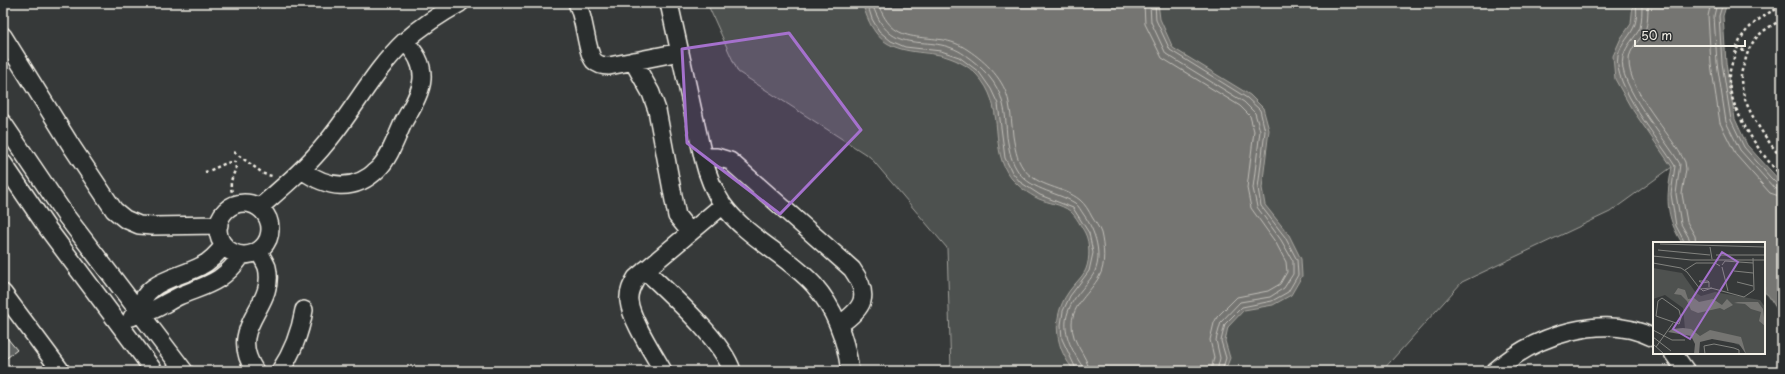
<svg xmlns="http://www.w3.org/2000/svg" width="1785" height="374" viewBox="0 0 1785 374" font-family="'Playpen Sans',sans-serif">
<rect width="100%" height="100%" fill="#363939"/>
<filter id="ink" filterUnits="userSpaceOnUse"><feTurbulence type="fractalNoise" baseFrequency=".025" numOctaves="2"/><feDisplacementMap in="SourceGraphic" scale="8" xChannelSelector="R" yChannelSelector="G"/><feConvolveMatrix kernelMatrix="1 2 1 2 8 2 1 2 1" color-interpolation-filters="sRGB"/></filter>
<g filter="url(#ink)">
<path fill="#4e514f" stroke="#a1a19c" d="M 707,3 L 1701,3 L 1672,167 L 1610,212 L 1462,282 L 1382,371 L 951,371 L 947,248 L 870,157 L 738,72 Z"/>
<path fill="#757572" stroke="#a8a7a1" d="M 862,3 L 1158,3 L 1160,19 L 1173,48 L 1250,95 L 1263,108 L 1269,130 L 1262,188 L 1265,205 L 1289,235 L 1301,259 L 1302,276 L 1291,295 L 1273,305 L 1244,310 L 1228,327 L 1225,341 L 1230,358 L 1225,371 L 1075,371 C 1055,350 1051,317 1068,293 C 1073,285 1083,277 1086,269 C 1090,259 1090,243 1085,233 C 1081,226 1076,216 1070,211 C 1061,204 1048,203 1039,199 C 1028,194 1015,184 1008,174 C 989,143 1006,106 977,75 C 968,65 953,58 940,55 C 918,51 891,53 876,33 C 869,24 866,14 862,3 Z
M 1633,3 L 1727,3 L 1723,16 L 1726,63 L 1735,119 L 1747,145 L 1782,183 L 1782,317 L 1768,295 L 1764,292 L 1764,243 L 1682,243 C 1665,215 1666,198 1672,167 L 1630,106 L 1615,79 L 1613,56 L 1621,38 L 1631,24 Z"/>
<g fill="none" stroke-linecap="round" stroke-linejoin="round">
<path stroke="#c1bfb9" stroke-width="1" d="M 867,3 L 872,19 L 879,31 L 891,41 L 905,47 L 941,51 L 959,57 L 979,72 L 991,89 L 998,104 L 1005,158 L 1012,172 L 1020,182 L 1040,195 L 1073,208 L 1089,233 L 1093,253 L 1089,271 L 1070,296 L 1063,311 L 1061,325 L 1062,339 L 1077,371
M 872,3 C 891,63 928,29 965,55 C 982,67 998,82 1003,104 C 1006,114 1006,126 1007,137 C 1009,148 1010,158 1016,168 C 1028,190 1055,191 1075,203 C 1079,206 1081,211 1084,215 C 1095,230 1104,257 1093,275 C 1085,287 1072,298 1068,312 C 1061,332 1072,350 1082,366 L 1083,371
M 878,3 C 895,55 934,26 968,50 C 986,62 1005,80 1009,103 C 1011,114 1012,125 1013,136 C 1015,147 1016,158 1023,168 C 1038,188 1063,186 1080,200 C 1085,204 1089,211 1092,217 C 1095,222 1099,227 1101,233 C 1104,246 1106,265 1099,277 C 1090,293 1073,304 1072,323 C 1071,344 1088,355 1089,371
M 1144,3 L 1145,24 L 1162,58 L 1240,106 L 1250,116 L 1254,131 L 1247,188 L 1251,208 L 1276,243 L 1286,262 L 1287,272 L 1280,284 L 1268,291 L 1237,297 L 1217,317 L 1214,323 L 1210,340 L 1214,357 L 1211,371
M 1150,3 L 1151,22 L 1166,54 L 1244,102 L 1255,113 L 1260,131 L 1253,188 L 1257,207 L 1281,240 L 1293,261 L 1293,274 L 1284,288 L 1270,297 L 1240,302 L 1221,322 L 1216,340 L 1220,358 L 1217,371
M 1155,3 L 1156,20 L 1170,50 L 1247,98 L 1260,110 L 1265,131 L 1258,188 L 1261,206 L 1285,237 L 1297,260 L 1298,275 L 1288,292 L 1272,301 L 1242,307 L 1225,324 L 1221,341 L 1226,358 L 1222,371
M 1636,3 C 1637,10 1637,18 1635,24 C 1632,35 1620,44 1618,56 C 1612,85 1660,141 1675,166 L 1671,194 L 1676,226 L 1685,243
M 1642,3 C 1642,10 1642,21 1640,28 C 1635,38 1626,45 1623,57 C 1616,84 1666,139 1680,164 L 1676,194 L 1681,224 L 1689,238 L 1690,243
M 1648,3 C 1648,11 1648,23 1645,31 C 1640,40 1629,49 1629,60 C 1628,92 1671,133 1685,162 L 1686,169 L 1682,194 L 1687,222 L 1695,236 L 1696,243
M 1711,3 L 1708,16 L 1711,64 L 1720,123 L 1736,155 L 1770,193 L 1782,197
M 1717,3 L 1714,16 L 1717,63 L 1726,122 L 1740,150 L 1774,188 L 1782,191
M 1723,3 L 1719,16 L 1722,63 L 1731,120 L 1744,147 L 1770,177 L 1778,185 L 1782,186"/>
</g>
<path fill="#616362" stroke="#f4f1e8" d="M 3,333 L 17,350 L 3,361 Z"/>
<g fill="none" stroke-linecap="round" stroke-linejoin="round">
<defs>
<path id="minor" d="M 577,3 C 585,18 586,51 594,61 C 598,65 603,66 609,66 L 680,52
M 669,3 L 703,157 C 707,174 713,190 723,205 C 747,238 787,255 814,285 C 835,309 846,340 850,371
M 3,36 L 72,147 L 114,210 L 125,219 L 139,225 L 153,226 L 219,225
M 633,61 L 651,93 L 657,110 L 675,206 L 677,216 L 690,232
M 3,123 L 66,216 L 184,371
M 703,157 L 717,157 L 730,161 L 852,269 C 871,296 864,308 839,325
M 3,163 L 48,229 L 154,371
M 302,170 C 327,188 354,193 378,169 C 390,157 396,138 403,123 C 410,110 421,94 422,79 C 423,63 415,52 405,42
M218 229a26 26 0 1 1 52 0a26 26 0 1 1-52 0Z
M 259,208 C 283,187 307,167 327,142 C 354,110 374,70 405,41 C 422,26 440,14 460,3
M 645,270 C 669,293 723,341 732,371
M 3,293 L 61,371
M 140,312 C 141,281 179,278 201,266 C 211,261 218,253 224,245
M 132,317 C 141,311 145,313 155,309 C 163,305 171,300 179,296 C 208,284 222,283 242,255
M 1673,353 L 1686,371
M 255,371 C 225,325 277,308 267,267 C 265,262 261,256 259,251
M 280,371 C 293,352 300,333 304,310
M 663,371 C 653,353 631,320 629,301 C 628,292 632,285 636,278 L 723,205
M 1495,371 C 1535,335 1604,312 1654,338"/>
</defs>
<use href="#minor" stroke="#f4f1e8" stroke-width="20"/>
<path stroke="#f4f1e8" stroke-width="2.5" stroke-dasharray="3 3" stroke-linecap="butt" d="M 1782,8 C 1769,10 1758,20 1749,28 C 1740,37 1737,46 1734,58 C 1732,63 1730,70 1729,75 C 1726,105 1761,156 1782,176
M 1782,20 C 1762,30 1750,39 1745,62 C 1743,67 1741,72 1741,77 C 1741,106 1765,137 1782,159
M 1736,47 L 1747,52
M 234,152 L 264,174 L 272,176
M 205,172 C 213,170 229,160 235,162 L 236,169 C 228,184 230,189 237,204"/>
<use href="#minor" stroke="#2a2d2e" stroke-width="17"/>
</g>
</g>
<path fill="#a571cd" fill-opacity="0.2" stroke="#a571cd" stroke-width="3" stroke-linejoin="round" d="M 789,33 L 861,130 L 780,214 L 687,143 L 682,49 Z"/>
<g transform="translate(1653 242)">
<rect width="112" height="112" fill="#363939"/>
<path d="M 0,26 L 29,31 L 43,51 L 48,54 L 62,50 L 107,58 L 112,65 L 112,112 L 92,112 L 90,105 L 74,98 L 59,97 L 47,99 L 32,87 L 30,66 L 12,53 L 0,57 Z" fill="#4e514f"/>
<path d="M 25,46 L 32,48 L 35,57 L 41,56 L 46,60 L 60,57 L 69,63 L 74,57 L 80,63 L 71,68 L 67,66 L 45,71 L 38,68 L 34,59 L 28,53 L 21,52 ZM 85,60 L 105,60 L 110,67 L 112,84 L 106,79 L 108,70 L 98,67 L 92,62 L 81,61 ZM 30,86 L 38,87 L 47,94 L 57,88 L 88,95 L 93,112 L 86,102 L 59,97 L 47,100 L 46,112 L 41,112 L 42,102 L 38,94 L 15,90 L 19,87 Z" fill="#757572"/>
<path fill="none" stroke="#82837f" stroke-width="1" d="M 7,2 L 112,5M 57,5 L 59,17M 5,8 L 57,13M 63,13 L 112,13M 0,14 L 38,18 L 112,18M 0,21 L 28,26 L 34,30 L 47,47 L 58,46 L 91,55 L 101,48 L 100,16M 69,23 L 72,19 L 100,21M 69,25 L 75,49M 32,28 L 43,21 L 62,21 L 67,24M 81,29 L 100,31M 56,40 L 49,41 L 46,39 L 55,39 L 56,40 L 56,45M 84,40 L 100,44M 48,47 L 50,49 L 59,46M 9,56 L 26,68 L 28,76 L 26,82 L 3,74 L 5,59 ZM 0,88 L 19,98 L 32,98M 0,95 L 18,109M 0,102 L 11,112M 3,105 L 20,81M 52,112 L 51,104 L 61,102 L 81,106 L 86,108 L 86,112"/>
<path fill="#a571cd" fill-opacity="0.15" stroke="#a571cd" stroke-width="2" d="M 69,10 L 85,20 L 37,97 L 20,87 Z"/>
<rect width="112" height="112" fill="none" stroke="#f4f1e8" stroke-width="2"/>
</g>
<rect width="1785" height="374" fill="none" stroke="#2a2d2e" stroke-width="16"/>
<rect x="8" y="8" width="1769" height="358" fill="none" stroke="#f4f1e8" stroke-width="1.5" filter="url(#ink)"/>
<path d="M1635 40v6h110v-6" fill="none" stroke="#f4f1e8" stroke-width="2"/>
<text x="1641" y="40" font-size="12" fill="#f4f1e8" stroke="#2a2d2e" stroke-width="3" paint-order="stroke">50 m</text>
</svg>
